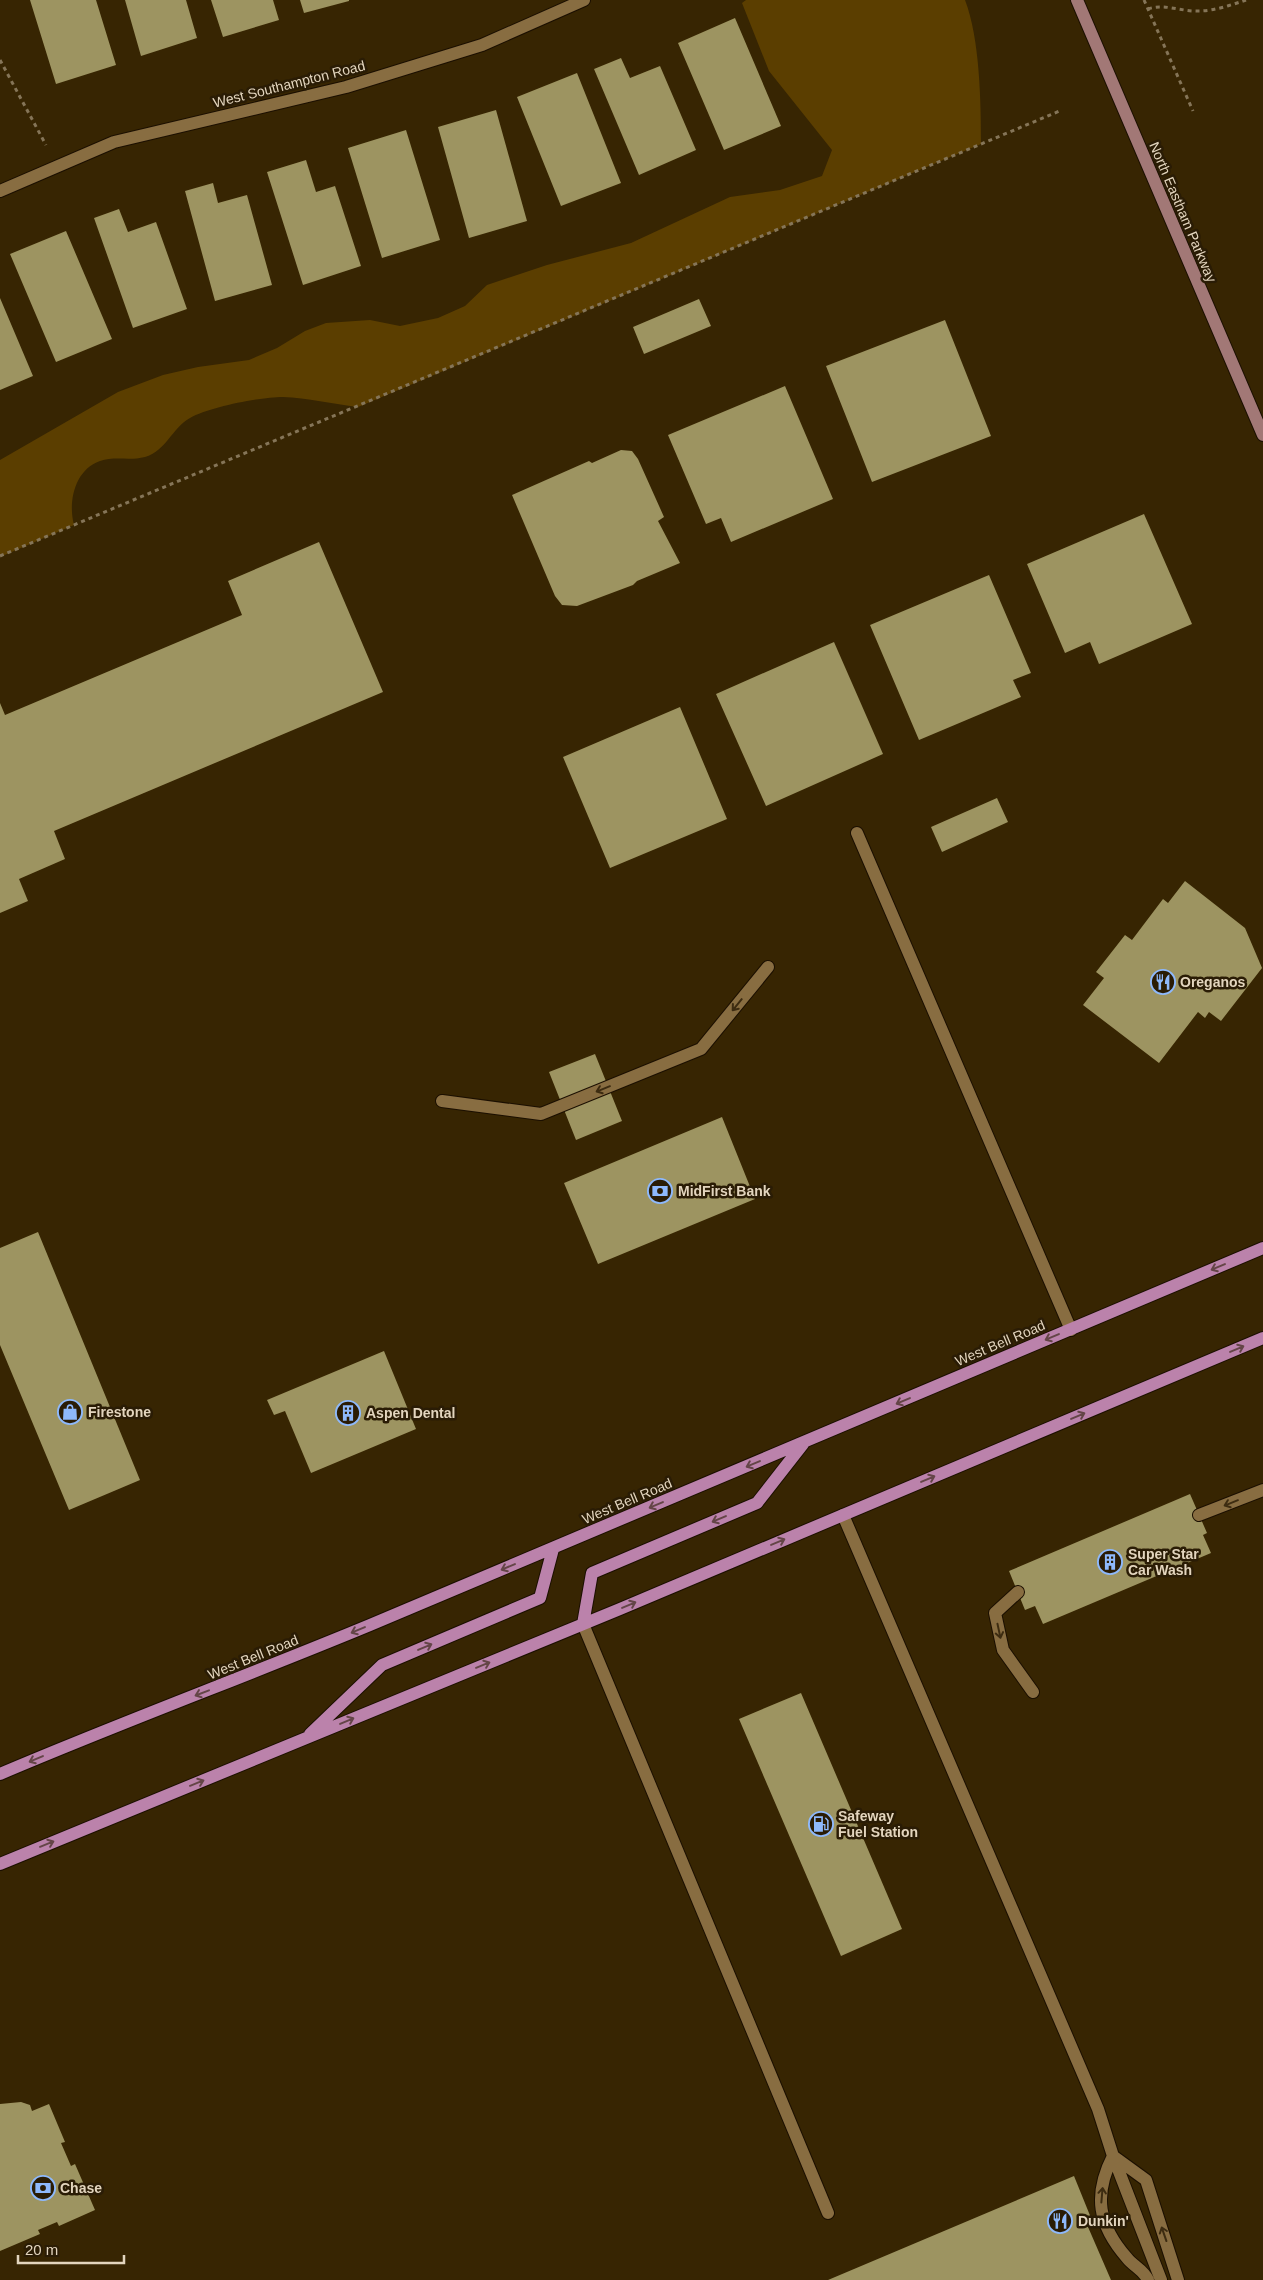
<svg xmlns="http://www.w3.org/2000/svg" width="1263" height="2280" viewBox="0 0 1263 2280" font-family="Helvetica,sans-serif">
<rect width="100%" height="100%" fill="#372502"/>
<path fill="#5b3e00" d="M 746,0 L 965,0 C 980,39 981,102 981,144 L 358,407 C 333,404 307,398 283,397 C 260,397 210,407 190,418 C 172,428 166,451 145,457 C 130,461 114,456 100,461 C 74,470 68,503 74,525 L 0,557 L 0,460 L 118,392 L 163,375 L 198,367 L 249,360 L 277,348 L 305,331 L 326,323 L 370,320 L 400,326 L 438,318 L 465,306 L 487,285 L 547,265 L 631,243 L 730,197 L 780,190 L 822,176 L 832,150 L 769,71 L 742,3 Z"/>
<path fill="#9d9461" d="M 30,0 L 96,0 L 116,65 L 56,84 Z
M 125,0 L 186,0 L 197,38 L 141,56 Z
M 211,0 L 273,0 L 279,20 L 223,37 Z
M 300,0 L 349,0 L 349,1 L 304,13 Z
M 735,18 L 781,126 L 724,150 L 678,43 Z
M 621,58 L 630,78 L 660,66 L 696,150 L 639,175 L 594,69 Z
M 577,73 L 621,183 L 561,206 L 517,97 Z
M 496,110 L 527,221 L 469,238 L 438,127 Z
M 406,130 L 440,240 L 382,258 L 348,148 Z
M 306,160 L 316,192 L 335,186 L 361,266 L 303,285 L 267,172 Z
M 213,183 L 218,203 L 247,195 L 272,285 L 215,301 L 185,191 Z
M 119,209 L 128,232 L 156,222 L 187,309 L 133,328 L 94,218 Z
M 66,231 L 112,339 L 56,362 L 10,254 Z
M 0,298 L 33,376 L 0,390 Z
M 699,299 L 711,326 L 644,354 L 633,327 Z
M 945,320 L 991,436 L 872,482 L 826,366 Z
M 785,386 L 833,499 L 731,542 L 721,518 L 706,524 L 668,435 Z
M 621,450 L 632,451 L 638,459 L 664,517 L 658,521 L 680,563 L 637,581 L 633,585 L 577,606 L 562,605 L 555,596 L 512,495 L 589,461 L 592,463 Z
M 1144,514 L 1192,624 L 1099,664 L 1090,642 L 1065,653 L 1027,564 Z
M 319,542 L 383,692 L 54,831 L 65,859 L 19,879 L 28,901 L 0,913 L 0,703 L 5,715 L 242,615 L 228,581 Z
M 989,575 L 1031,673 L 1013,680 L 1021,697 L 919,740 L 870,625 Z
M 834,642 L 883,754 L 766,806 L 716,694 Z
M 680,707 L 727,819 L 610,868 L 563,757 Z
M 997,798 L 1008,822 L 942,852 L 931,827 Z
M 1185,881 L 1245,928 L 1262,968 L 1221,1021 L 1209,1012 L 1205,1018 L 1198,1012 L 1159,1063 L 1083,1005 L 1104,978 L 1096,972 L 1125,935 L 1132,940 L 1163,899 L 1168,903 Z
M 595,1054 L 622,1121 L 576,1140 L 549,1072 Z
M 722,1117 L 755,1199 L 598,1264 L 564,1183 Z
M 38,1232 L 140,1480 L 69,1510 L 0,1345 L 0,1248 Z
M 384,1351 L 416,1429 L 311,1473 L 285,1411 L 274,1415 L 267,1400 Z
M 1190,1494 L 1207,1533 L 1203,1535 L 1211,1553 L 1043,1624 L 1035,1606 L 1025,1610 L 1009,1571 Z
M 801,1693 L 902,1929 L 841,1956 L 739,1719 Z
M 21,2102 L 30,2105 L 32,2111 L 49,2104 L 65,2142 L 61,2143 L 71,2166 L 75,2164 L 95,2210 L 59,2226 L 57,2222 L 38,2230 L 40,2234 L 0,2251 L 0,2104 Z
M 1074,2176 L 1091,2218 L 1085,2220 L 1111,2280 L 828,2280 Z"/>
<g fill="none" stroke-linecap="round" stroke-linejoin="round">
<defs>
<path id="lane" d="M 857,833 L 1071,1330
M 442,1101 L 541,1114 L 701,1049 L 768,967
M 843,1515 L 1098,2109 L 1113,2156 L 1161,2280
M 1199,1515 L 1263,1490
M 1018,1592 L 995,1613 L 1003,1650 L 1033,1692
M 583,1624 L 828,2213
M 1113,2156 L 1146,2180 L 1178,2280
M 1113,2156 C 1093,2195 1098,2225 1127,2258 C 1134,2267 1143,2269 1148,2280"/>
<path id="street" d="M 0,191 L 114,142 L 346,87 L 482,45 L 584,0"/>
<path id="secondary" d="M 1077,0 L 1263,435"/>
<path id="primary" d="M 583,1624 L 592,1573 L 757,1503 L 803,1444
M 310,1734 L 382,1665 L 540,1598 L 553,1549
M 0,1774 C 122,1722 247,1676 370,1625 C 668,1501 965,1374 1263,1248
M 0,1864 L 620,1609 L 1263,1338"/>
</defs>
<use href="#lane" stroke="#1b0f00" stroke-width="14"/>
<use href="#street" stroke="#1b0f00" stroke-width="14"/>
<use href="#secondary" stroke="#1b0f00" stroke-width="14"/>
<use href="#primary" stroke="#1b0f00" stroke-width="14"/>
<path stroke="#857558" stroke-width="3" stroke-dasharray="4 4" stroke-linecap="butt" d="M 1144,0 L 1193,111
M 1148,9 C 1164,3 1182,12 1199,11 C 1214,11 1231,5 1246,0
M 0,60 L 46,145
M 0,556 L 1062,110"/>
<use href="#lane" stroke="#886d41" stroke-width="12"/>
<use href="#street" stroke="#886d41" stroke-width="12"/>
<use href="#secondary" stroke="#a27876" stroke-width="12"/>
<use href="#primary" stroke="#bb82ab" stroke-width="12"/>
</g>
<defs><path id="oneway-shaft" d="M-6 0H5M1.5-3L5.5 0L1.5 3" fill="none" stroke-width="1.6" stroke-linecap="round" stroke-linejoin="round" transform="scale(1.25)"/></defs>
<g stroke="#3d2c11">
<use href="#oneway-shaft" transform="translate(737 1005) rotate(129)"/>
<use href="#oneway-shaft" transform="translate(603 1089) rotate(158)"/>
<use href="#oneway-shaft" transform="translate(1231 1503) rotate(158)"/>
<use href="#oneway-shaft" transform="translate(999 1631) rotate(78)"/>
<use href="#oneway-shaft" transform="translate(1102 2195) rotate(-85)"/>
<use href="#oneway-shaft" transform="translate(1164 2234) rotate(-109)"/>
</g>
<g stroke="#644547">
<use href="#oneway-shaft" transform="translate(1218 1267) rotate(157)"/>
<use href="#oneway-shaft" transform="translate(1052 1337) rotate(157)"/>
<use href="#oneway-shaft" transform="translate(1237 1349) rotate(-23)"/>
<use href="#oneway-shaft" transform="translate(903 1401) rotate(157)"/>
<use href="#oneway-shaft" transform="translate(1078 1416) rotate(-23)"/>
<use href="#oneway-shaft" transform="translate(753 1464) rotate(157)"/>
<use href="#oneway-shaft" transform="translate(928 1479) rotate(-23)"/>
<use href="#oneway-shaft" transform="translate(656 1505) rotate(157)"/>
<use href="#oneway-shaft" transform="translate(719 1519) rotate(157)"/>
<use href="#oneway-shaft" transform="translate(778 1542) rotate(-23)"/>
<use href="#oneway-shaft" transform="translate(508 1567) rotate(157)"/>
<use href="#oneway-shaft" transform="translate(629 1605) rotate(-23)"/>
<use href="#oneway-shaft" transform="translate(358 1630) rotate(157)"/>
<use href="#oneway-shaft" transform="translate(425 1647) rotate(-23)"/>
<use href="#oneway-shaft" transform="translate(483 1665) rotate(-22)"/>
<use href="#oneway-shaft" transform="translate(202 1693) rotate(159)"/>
<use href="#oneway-shaft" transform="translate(347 1721) rotate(-23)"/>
<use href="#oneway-shaft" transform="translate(36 1759) rotate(157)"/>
<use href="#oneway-shaft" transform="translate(197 1783) rotate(-22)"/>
<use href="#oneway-shaft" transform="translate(47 1844) rotate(-22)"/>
</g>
<defs>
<symbol id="restaurant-ring" viewBox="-11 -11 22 22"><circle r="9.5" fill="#2a1c05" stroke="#8eb9fc" stroke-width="1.5"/><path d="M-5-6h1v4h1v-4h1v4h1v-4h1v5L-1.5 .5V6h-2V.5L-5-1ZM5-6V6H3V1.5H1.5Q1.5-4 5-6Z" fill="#8eb9fc"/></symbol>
<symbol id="bank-ring" viewBox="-11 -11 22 22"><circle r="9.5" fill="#2a1c05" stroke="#8eb9fc" stroke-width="1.5"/><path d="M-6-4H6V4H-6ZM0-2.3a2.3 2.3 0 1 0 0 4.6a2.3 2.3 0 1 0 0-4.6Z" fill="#8eb9fc"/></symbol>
<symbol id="shop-ring" viewBox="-11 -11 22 22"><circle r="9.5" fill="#2a1c05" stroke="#8eb9fc" stroke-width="1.5"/><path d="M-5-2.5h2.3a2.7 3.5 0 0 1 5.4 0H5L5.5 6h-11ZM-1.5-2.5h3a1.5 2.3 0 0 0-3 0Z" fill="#8eb9fc"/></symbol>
<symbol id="building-ring" viewBox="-11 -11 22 22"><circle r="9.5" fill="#2a1c05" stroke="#8eb9fc" stroke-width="1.5"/><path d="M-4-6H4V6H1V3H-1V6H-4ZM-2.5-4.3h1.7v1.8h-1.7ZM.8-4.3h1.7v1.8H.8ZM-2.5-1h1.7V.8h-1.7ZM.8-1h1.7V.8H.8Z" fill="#8eb9fc"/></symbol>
<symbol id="fuel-ring" viewBox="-11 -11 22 22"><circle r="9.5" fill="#2a1c05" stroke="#8eb9fc" stroke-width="1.5"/><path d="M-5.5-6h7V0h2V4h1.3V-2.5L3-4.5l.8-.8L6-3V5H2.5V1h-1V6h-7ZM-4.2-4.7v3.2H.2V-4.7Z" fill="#8eb9fc"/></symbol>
</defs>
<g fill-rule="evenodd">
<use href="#restaurant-ring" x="1149" y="968" width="28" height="28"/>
<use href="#bank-ring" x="646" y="1177" width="28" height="28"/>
<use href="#shop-ring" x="56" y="1398" width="28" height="28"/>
<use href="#building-ring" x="334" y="1399" width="28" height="28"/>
<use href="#building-ring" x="1096" y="1548" width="28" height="28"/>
<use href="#fuel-ring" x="807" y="1810" width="28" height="28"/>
<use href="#bank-ring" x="29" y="2174" width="28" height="28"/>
<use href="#restaurant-ring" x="1046" y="2207" width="28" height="28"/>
</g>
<g text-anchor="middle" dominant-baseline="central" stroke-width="5" stroke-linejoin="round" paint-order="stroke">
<g font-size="14" fill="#e3d5be" stroke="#2a1c05">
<text transform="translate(289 84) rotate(-14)">West Southampton Road</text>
<text transform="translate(1183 212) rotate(67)">North Eastham Parkway</text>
<text transform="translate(1000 1343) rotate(-23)">West Bell Road</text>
<text transform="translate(627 1501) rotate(-23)">West Bell Road</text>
<text transform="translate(253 1657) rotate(-22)">West Bell Road</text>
</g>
<g font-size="14" font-weight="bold" fill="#e3d5be" stroke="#2a1c05" text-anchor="start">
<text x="1180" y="982">Oreganos</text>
<text x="678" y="1191">MidFirst Bank</text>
<text x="88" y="1412">Firestone</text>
<text x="366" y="1413">Aspen Dental</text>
<text x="1128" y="1554">Super Star<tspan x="1128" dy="16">Car Wash</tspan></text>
<text x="838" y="1816">Safeway<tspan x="838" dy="16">Fuel Station</tspan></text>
<text x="60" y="2188">Chase</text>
<text x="1078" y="2221">Dunkin'</text>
</g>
</g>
<path d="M18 2255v8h106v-8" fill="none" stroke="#e3d5be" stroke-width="2.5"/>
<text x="25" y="2255" font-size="15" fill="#e3d5be" stroke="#2a1c05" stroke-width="4" paint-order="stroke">20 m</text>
</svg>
